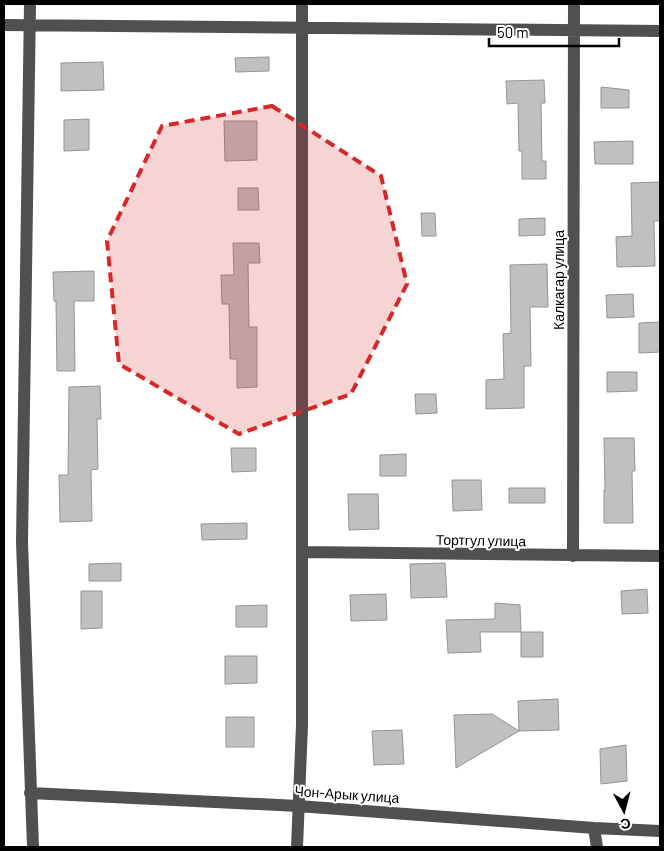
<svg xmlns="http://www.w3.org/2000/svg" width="664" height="851" viewBox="0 0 664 851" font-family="Barlow,sans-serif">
<rect width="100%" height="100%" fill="#fff"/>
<path fill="#c0c0c0" stroke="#949494" d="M 269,57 L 269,71 L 236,72 L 235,58 Z
M 103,62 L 104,90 L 61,91 L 61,63 Z
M 544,80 L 545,103 L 541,103 L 542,161 L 546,161 L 546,179 L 522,179 L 522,151 L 519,151 L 518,103 L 507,104 L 506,81 Z
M 601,87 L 629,90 L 629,108 L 601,108 Z
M 89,119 L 89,150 L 64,151 L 64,120 Z
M 224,121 L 257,121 L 257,160 L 225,161 Z
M 633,141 L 633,164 L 595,164 L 594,142 Z
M 660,182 L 660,221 L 654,221 L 655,266 L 617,267 L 616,237 L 632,236 L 631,183 Z
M 238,188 L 258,188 L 259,210 L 238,210 Z
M 421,213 L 435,213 L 436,236 L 422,236 Z
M 545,218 L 545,235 L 519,236 L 519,219 Z
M 233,243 L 259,243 L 260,263 L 248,263 L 249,327 L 257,327 L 257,387 L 237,388 L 237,359 L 230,359 L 229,304 L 222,304 L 221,275 L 234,275 Z
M 547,264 L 548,307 L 530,307 L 531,366 L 524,366 L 524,408 L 486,409 L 486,380 L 504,379 L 503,334 L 511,333 L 510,265 Z
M 94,271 L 94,301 L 74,301 L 75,371 L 57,371 L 56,301 L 54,301 L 53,272 Z
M 633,294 L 634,317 L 607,318 L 606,295 Z
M 660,322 L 660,352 L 639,353 L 639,323 Z
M 607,372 L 637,372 L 637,391 L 607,392 Z
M 100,386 L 101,419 L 97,419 L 98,469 L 91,470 L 92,521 L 60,522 L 59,475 L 68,475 L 69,387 Z
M 415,394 L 436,394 L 437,413 L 416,414 Z
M 604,438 L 634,438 L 635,471 L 632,471 L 633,523 L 604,523 L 604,490 L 605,490 Z
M 231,448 L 256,448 L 256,471 L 232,472 Z
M 406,454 L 406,476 L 380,476 L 380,455 Z
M 452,480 L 481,480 L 482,510 L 453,511 Z
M 509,488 L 545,488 L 545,503 L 509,503 Z
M 348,494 L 378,494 L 379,529 L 349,530 Z
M 247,523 L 247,539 L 202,540 L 201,524 Z
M 121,563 L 121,581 L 89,581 L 89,564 Z
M 445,563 L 447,597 L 411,598 L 410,564 Z
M 647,589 L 648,613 L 622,614 L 621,591 Z
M 81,591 L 102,591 L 102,628 L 81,629 Z
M 386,594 L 387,620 L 351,621 L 350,595 Z
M 495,603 L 520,605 L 521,632 L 480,632 L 481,652 L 448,653 L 446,620 L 495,619 Z
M 267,605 L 267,627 L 236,627 L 236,606 Z
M 521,632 L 543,632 L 543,657 L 521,657 Z
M 225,656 L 257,656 L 257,683 L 225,684 Z
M 558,699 L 559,730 L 519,731 L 518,701 Z
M 492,714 L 519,731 L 456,768 L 454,715 Z
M 226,717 L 254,717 L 254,747 L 226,747 Z
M 402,730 L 404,764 L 374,765 L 372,731 Z
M 626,745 L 627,781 L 601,784 L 600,749 Z"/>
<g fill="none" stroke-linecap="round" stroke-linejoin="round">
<path stroke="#505050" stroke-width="12" d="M 30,4 L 22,542 L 33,847
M 4,25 L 660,31
M 302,552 L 660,556
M 573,556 L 574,4
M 30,793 L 298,806 L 594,828 L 660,831
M 594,828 L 597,847
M 297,847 L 302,725 L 302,4"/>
</g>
<path fill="#d62828" fill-opacity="0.2" stroke="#d62828" stroke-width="4" stroke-dasharray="10 6" stroke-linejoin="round" d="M 272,106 L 381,176 L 407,284 L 351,394 L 239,434 L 119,364 L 107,241 L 162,126 Z"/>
<g text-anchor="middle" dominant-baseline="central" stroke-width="4" stroke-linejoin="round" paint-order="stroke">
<g font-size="14" fill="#000" stroke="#fff">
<text transform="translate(558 280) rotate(-90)">Калкагар улица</text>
<text transform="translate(481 540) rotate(1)">Тортгул улица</text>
<text transform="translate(347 794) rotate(4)">Чон-Арык улица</text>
</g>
</g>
<rect width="664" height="851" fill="none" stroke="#000000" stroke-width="10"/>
<g transform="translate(624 811) rotate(173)" stroke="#ffffff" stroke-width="4" paint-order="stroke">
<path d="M0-4L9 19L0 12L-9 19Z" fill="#000000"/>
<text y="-8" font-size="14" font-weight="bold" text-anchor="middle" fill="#000000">С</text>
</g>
<path d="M489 38v8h130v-8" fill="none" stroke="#000000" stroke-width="2.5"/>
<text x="497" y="38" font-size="15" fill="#000000" stroke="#ffffff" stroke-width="4" paint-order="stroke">50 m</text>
</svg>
